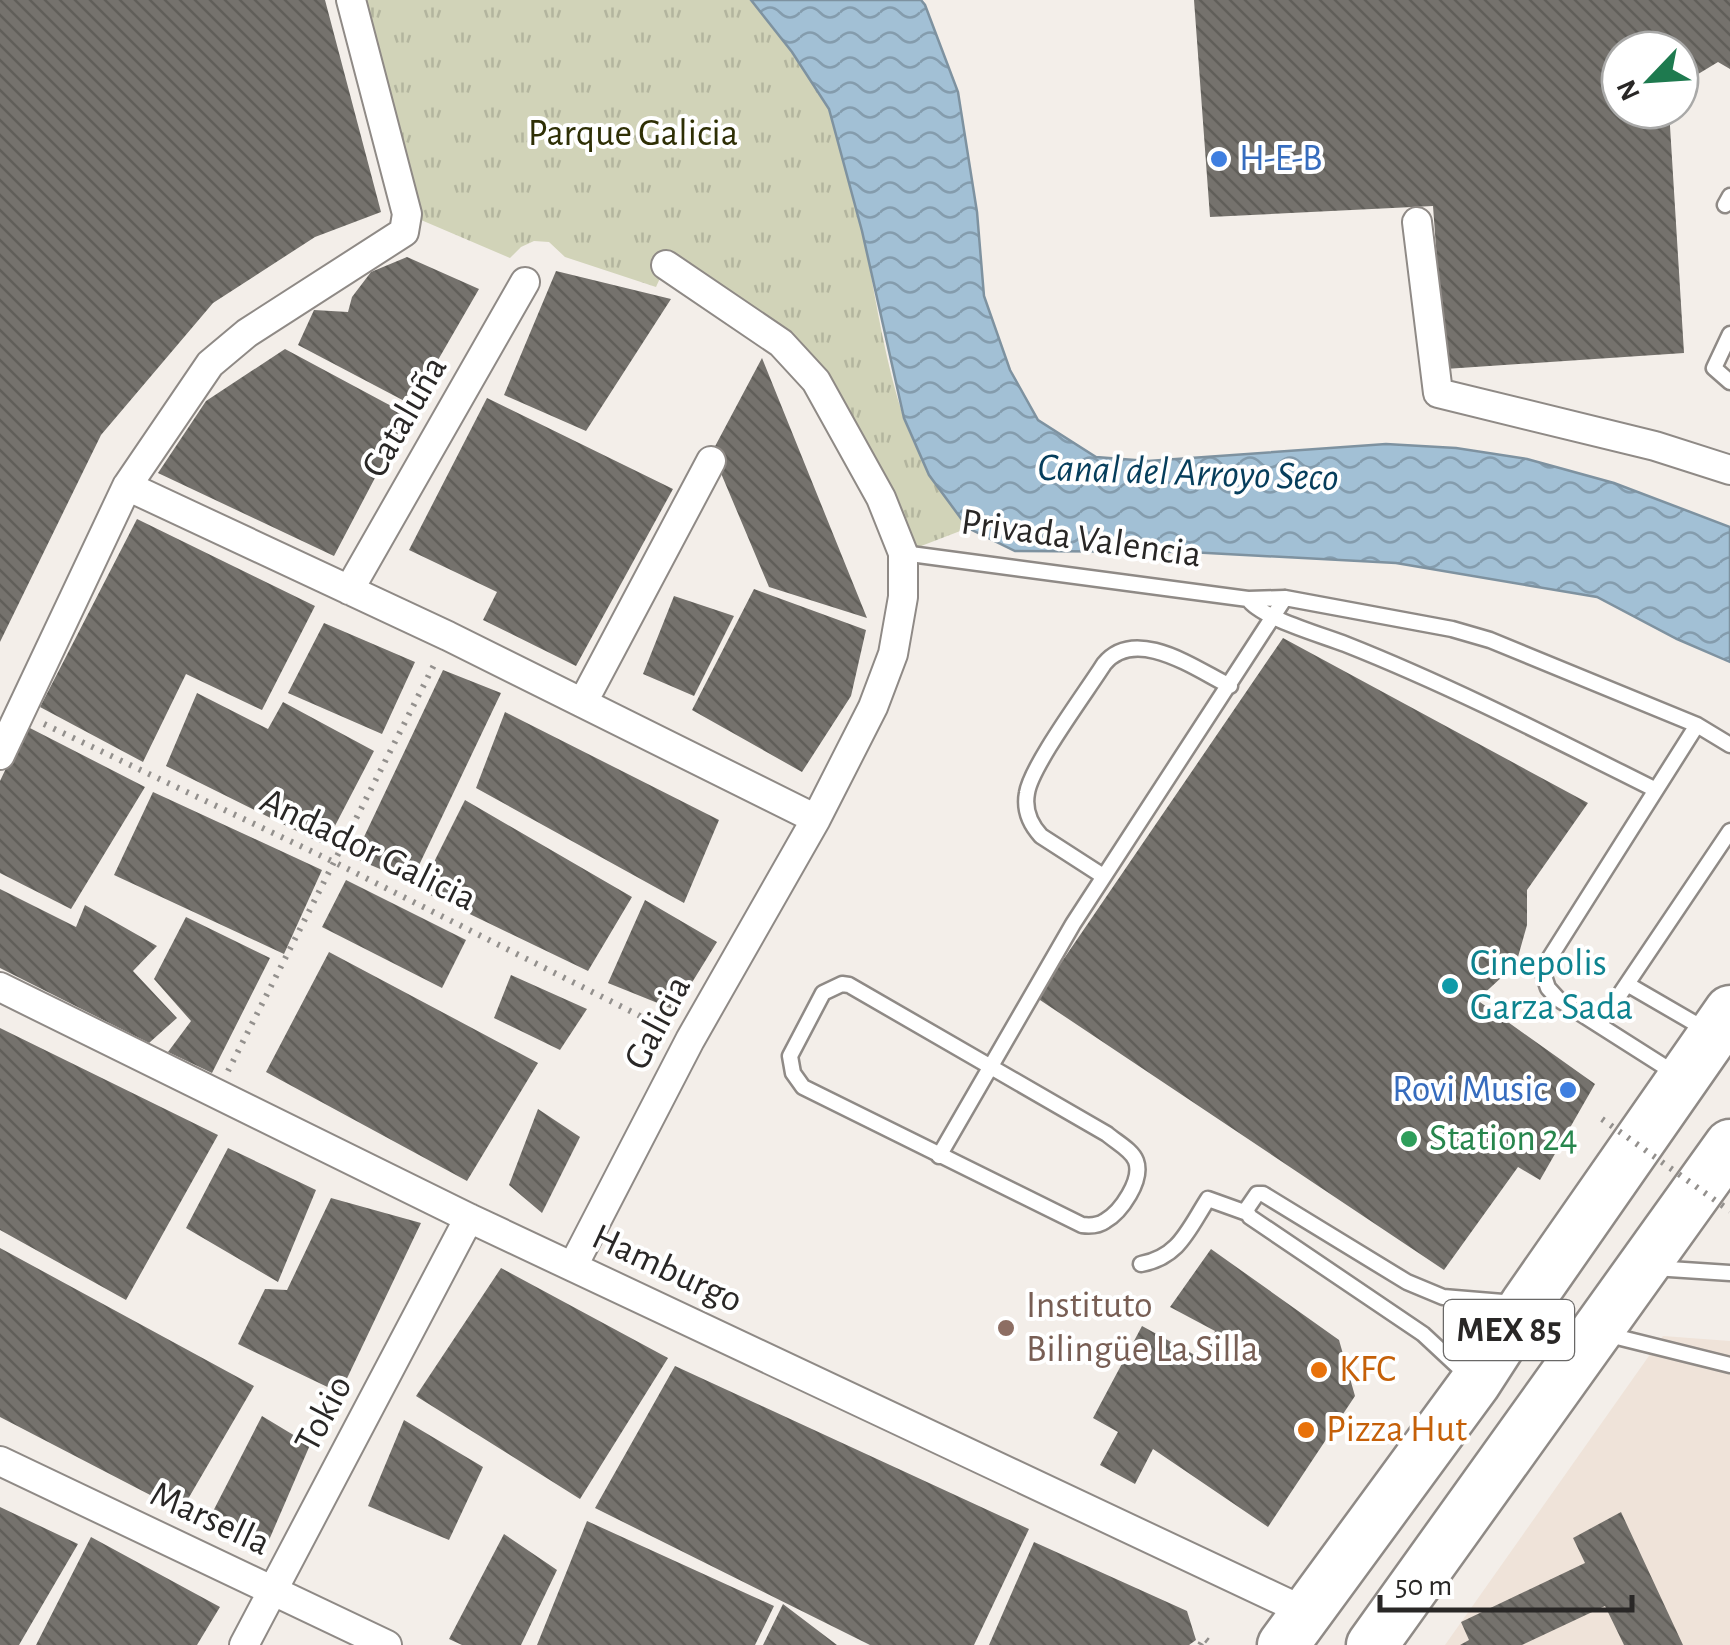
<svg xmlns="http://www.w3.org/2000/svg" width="1730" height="1645" viewBox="0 0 1730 1645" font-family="'Alegreya Sans',sans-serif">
<defs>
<pattern id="park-tufts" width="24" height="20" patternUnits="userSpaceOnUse" patternTransform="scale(2.5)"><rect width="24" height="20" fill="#d1d3b8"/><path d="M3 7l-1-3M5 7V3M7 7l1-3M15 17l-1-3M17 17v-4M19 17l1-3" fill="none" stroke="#b3b59e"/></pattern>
<pattern id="water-waves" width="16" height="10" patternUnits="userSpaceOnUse" patternTransform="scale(2.5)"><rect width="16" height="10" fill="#a2c0d5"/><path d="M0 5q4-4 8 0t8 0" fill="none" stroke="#849cad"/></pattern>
<pattern id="building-back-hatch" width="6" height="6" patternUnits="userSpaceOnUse" patternTransform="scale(2.5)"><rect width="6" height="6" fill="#75726d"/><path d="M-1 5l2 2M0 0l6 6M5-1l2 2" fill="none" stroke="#605e59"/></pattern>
</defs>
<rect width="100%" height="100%" fill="#f3eee9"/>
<path fill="#efe3d9" d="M 1663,1336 L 1730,1341 L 1730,1645 L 1445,1645 Z"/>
<path fill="url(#park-tufts)" d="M 351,0 L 751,0 C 778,34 813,71 830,112 C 868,209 871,317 903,416 C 917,458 943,493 968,528 L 903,553 L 816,381 L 666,265 L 656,287 L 565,257 L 549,242 L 534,241 L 521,247 L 510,258 L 407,214 Z"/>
<path fill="url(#water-waves)" stroke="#7e92a0" stroke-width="2.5" d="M 751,0 L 921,0 L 925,5 L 958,92 L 977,212 L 984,296 L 1010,370 L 1038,420 L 1096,457 L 1148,461 L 1386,444 L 1456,448 L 1527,459 L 1614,483 L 1730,527 L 1730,662 L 1677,639 L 1597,597 L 1396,563 L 1189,552 L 1015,551 L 968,528 L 929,475 L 904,418 L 862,231 L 829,109 L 792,52 Z"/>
<path fill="url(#building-back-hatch)" d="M 0,0 L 325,0 L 381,212 L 315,237 L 213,303 L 101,435 L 0,642 Z
M 1194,0 L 1730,0 L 1730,69 L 1718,62 L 1680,85 L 1680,50 L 1620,50 L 1620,110 L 1669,110 L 1684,353 L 1445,369 L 1433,206 L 1210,217 Z
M 407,257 L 479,289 L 412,405 L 298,345 L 314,310 L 348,312 L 352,297 L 371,272 Z
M 556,271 L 671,299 L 586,431 L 504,395 Z
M 285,349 L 408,415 L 334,556 L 158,473 L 206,401 Z
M 762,358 L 867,618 L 769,587 L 712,452 Z
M 487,398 L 673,489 L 576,666 L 483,620 L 497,592 L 409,550 Z
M 137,519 L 315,606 L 262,710 L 186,674 L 143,762 L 40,707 Z
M 754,589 L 866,630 L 851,696 L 802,772 L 692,710 Z
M 674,596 L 734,616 L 694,696 L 643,674 Z
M 324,623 L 415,662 L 382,734 L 288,693 Z
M 1283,638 L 1588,803 L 1527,890 L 1527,925 L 1516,964 L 1477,1000 L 1595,1084 L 1540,1180 L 1518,1167 L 1444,1270 L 1037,998 Z
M 443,670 L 501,693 L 411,882 L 354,858 Z
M 197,693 L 268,729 L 283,702 L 374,751 L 325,845 L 166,766 Z
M 505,712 L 719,820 L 684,903 L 476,788 Z
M 26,726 L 145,787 L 71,909 L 0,873 L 0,781 Z
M 153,792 L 322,870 L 284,954 L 114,875 Z
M 465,800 L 632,897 L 588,971 L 420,890 Z
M 346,880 L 466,940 L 442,988 L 322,927 Z
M 0,889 L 76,927 L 85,905 L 157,946 L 133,971 L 177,1018 L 149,1043 L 0,968 Z
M 645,900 L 717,942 L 675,1010 L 608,983 Z
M 186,917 L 270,958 L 212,1073 L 168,1052 L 191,1021 L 154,979 Z
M 329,952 L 538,1063 L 467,1181 L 266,1072 Z
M 511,975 L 587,1009 L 560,1050 L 494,1018 Z
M 0,1028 L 218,1135 L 126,1300 L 0,1230 Z
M 538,1109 L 580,1137 L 542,1213 L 509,1185 Z
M 228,1148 L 316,1190 L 278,1282 L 186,1228 Z
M 331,1198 L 421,1223 L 340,1393 L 238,1344 L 265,1289 L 287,1290 Z
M 0,1248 L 254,1386 L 181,1511 L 0,1417 Z
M 1211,1249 L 1339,1340 L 1355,1396 L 1268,1527 L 1153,1449 L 1135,1484 L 1100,1465 L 1118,1432 L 1093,1418 L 1142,1326 L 1202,1359 L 1215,1331 L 1170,1307 Z
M 501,1268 L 668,1358 L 580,1499 L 416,1396 Z
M 675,1366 L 1029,1529 L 974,1645 L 870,1645 L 595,1508 Z
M 262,1416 L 310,1445 L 263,1554 L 206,1525 Z
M 404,1420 L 483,1467 L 449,1540 L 368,1506 Z
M 0,1507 L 78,1544 L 19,1645 L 0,1645 Z
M 1621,1512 L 1683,1645 L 1624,1645 L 1605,1606 L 1522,1645 L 1460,1645 L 1469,1640 L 1461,1622 L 1585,1563 L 1573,1538 Z
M 587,1521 L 774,1606 L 755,1645 L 537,1645 Z
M 504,1534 L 557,1570 L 521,1645 L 462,1645 L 449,1639 Z
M 91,1537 L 220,1607 L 197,1645 L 36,1645 Z
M 1034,1542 L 1187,1611 L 1196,1640 L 1189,1645 L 989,1645 Z
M 783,1604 L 837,1645 L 763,1645 Z"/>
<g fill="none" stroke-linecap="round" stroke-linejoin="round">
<defs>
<path id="lane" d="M 1725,205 L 1730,196
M 1730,334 L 1714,368 L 1730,382
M 903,553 L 1248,599 L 1285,598 L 1452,629 L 1490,640 L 1697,725 L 1730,745
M 1248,599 C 1261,618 1322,635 1345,644 C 1451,686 1552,738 1654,789
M 1103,876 L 1041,836 C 1030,824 1024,809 1027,793 C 1031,766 1087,691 1104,664 C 1136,625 1197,670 1230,686
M 842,984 L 849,985 L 1107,1134 C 1116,1142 1132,1150 1136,1161 C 1143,1180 1121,1212 1105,1221 C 1098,1226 1090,1226 1082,1225 L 803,1087 L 793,1073 L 790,1056 L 823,993 Z
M 1627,984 L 1708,1031
M 1600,1024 L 1730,831
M 1676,1074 L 1558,999 L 1548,988 L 1542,970 L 1697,725
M 939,1156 L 1073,924 L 1285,598
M 1141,1264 C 1179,1257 1188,1230 1208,1199 L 1247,1213
M 1654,1268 L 1730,1273
M 1605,1334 L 1730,1365
M 1467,1375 L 1423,1334 L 1250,1217 L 1246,1210 L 1257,1194 L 1263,1194 L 1407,1282 L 1443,1297 L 1515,1303"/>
<path id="street" d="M 1417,222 L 1438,393 L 1655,446 L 1730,470
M 127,486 L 448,636 L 816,819
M 349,590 L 525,282
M 583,702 L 711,461
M 0,755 L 127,486 L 210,364 L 247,333 L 404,232 L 407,214 L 351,0
M 0,987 L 469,1218 L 1306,1612
M 573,1266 L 690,1040 L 816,819 L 873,707 L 893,654 L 903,597 L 903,553 L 881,498 L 816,381 L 781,343 L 666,265
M 0,1461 L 387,1645
M 244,1645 L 469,1218"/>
<path id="highway" d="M 1283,1645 L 1475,1383 L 1526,1304 L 1730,1011
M 1372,1645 L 1730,1145"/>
</defs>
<use href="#lane" stroke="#8f8a86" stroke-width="19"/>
<use href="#street" stroke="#8f8a86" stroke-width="32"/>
<use href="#highway" stroke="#8f8a86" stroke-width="55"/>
<path stroke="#93908d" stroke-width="6" stroke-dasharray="2.5 8" stroke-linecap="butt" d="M 44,724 L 334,862 L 666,1029
M 228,1071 L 435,663
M 1200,1645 L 1204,1638 L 1213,1645"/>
<use href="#lane" stroke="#fff" stroke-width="14"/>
<use href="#street" stroke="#fff" stroke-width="28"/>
<use href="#highway" stroke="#fff" stroke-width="50"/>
<path stroke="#93908d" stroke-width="6" stroke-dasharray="2.5 8" stroke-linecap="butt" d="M 1602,1119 L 1730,1211"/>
</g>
<g fill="#3f7fe0" stroke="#fff" stroke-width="4">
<circle cx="1219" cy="159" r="10"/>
<circle cx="1568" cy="1090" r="10"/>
</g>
<circle fill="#0f9aa8" stroke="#fff" stroke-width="4" cx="1450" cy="986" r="10"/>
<circle fill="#2e9e5b" stroke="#fff" stroke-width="4" cx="1409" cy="1139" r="10"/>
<circle fill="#8d6e63" stroke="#fff" stroke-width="4" cx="1006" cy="1328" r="10"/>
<g fill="#e8710a" stroke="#fff" stroke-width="4">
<circle cx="1319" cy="1370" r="10"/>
<circle cx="1306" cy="1430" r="10"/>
</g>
<g text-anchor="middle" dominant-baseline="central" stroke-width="8" stroke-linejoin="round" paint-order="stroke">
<rect fill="#fff" stroke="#696867" stroke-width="2.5" x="1444" y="1300" width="130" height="60" rx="8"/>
<g font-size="35" font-weight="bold" fill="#292726">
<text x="1509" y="1330">MEX 85</text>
</g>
<g font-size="38" fill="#2e2f05" stroke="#fff">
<text x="633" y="134">Parque Galicia</text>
</g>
<g font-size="38" fill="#366cbe" stroke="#fff" text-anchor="start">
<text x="1239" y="159">H-E-B</text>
<text x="1548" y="1090" text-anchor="end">Rovi Music</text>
</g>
<g font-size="38" fill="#292726" stroke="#fff">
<text transform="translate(405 417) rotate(-60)">Cataluña</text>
<text transform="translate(1081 539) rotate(8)">Privada Valencia</text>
<text transform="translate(368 850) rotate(26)">Andador Galicia</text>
<text transform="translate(658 1023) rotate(-62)">Galicia</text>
<text transform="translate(667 1269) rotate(25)">Hamburgo</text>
<text transform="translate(324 1414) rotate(-62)">Tokio</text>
<text transform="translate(210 1519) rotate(25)">Marsella</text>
</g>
<g font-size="38" fill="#0d838f" stroke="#fff" text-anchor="start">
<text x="1470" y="964">Cinepolis<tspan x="1470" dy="44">Garza Sada</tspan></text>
</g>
<g font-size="38" fill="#27864d" stroke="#fff" text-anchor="start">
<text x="1429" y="1139">Station 24</text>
</g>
<g font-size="38" fill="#785e54" stroke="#fff" text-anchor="start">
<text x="1026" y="1306">Instituto<tspan x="1026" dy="44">Bilingüe La Silla</tspan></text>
</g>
<g font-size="38" fill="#c56008" stroke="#fff" text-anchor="start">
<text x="1339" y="1370">KFC</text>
<text x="1326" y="1430">Pizza Hut</text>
</g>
<g font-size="40" font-style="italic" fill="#063e5c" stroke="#fff">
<text transform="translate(1188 473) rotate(2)">Canal del Arroyo Seco</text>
</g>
</g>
<g transform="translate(1650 80) rotate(245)"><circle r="48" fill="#ffffff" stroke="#a9a9a8" stroke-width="2.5"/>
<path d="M0-8L18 38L0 25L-18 38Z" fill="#1e7a4f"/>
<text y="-15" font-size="28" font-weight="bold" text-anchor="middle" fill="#292726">N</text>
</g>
<path d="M1380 1595v15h252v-15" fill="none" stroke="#292726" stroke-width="5"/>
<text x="1395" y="1595" font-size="30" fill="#292726" stroke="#ffffff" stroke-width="8" paint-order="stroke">50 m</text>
</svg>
